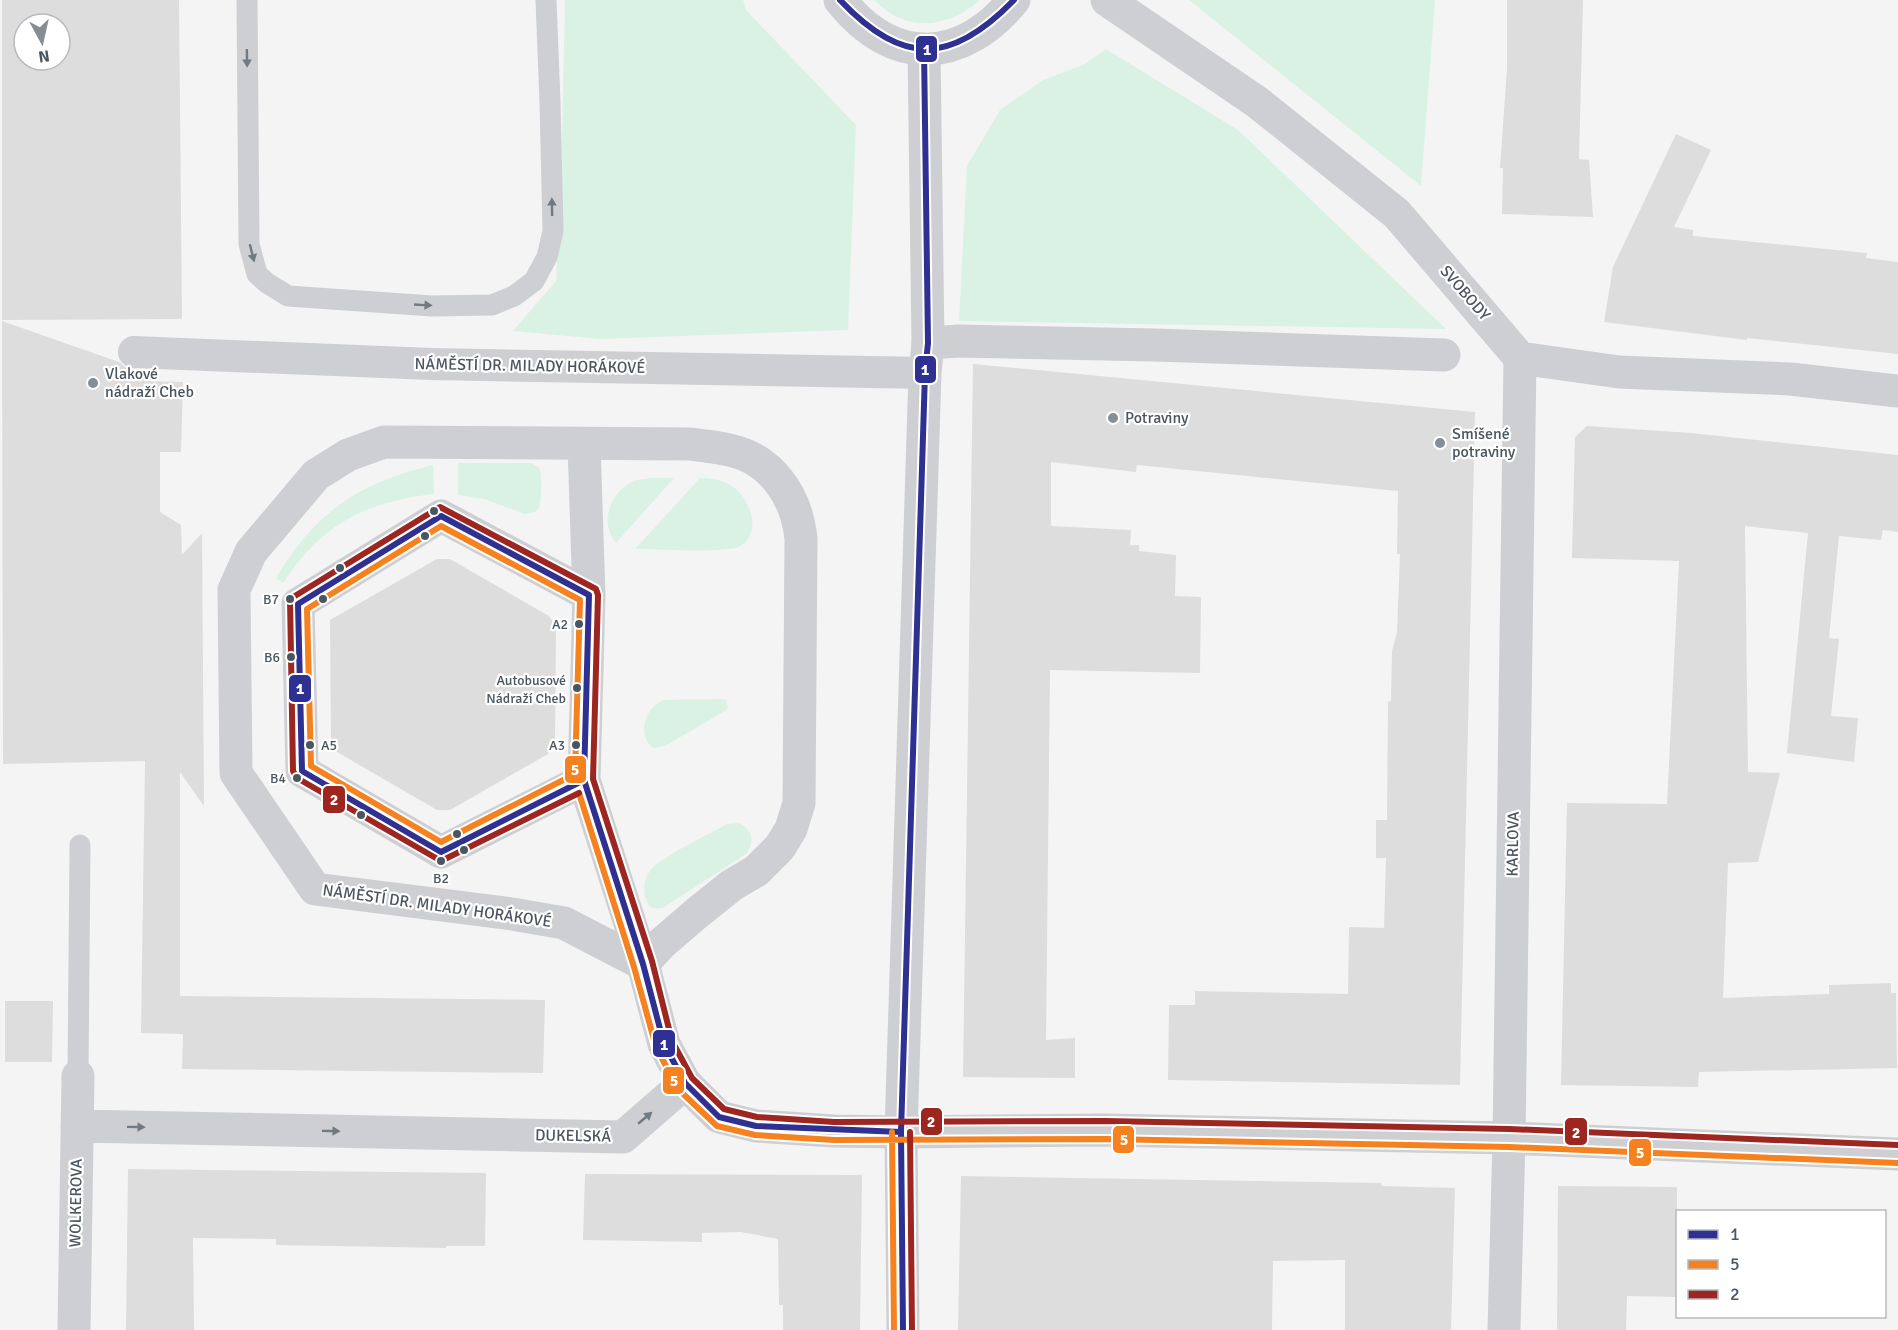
<svg xmlns="http://www.w3.org/2000/svg" width="1898" height="1330" viewBox="0 0 1898 1330" font-family="Signika,sans-serif">
<rect width="100%" height="100%" fill="#f4f4f4"/>
<path fill="#daf2e4" d="M 565,0 L 743,0 L 746,10 L 856,125 L 848,330 L 600,339 L 513,331 L 556,281 L 561,186 Z
M 874,0 L 980,0 C 947,29 906,33 874,0 Z
M 1187,0 L 1435,0 L 1421,186 L 1189,0 Z
M 1106,49 L 1238,130 L 1446,329 L 959,321 L 967,166 L 1000,110 L 1043,80 L 1083,65 Z
M 458,463 L 530,463 C 533,464 537,466 539,468 C 543,475 541,501 539,508 L 535,512 L 525,514 L 484,499 L 458,495 Z
M 433,465 L 434,494 C 365,502 322,524 283,583 L 276,578 C 315,512 359,483 433,465 Z
M 651,478 L 674,478 L 616,543 C 599,524 610,492 632,482 C 637,479 645,479 651,478 Z
M 700,478 C 711,478 720,479 730,485 C 749,495 764,533 740,546 C 725,554 657,549 635,549 Z
M 720,699 L 726,700 L 728,707 L 725,711 L 665,746 L 653,748 C 636,735 645,707 664,700 Z
M 738,823 C 752,829 756,840 746,854 L 663,908 C 656,909 650,909 647,902 C 642,894 644,878 650,871 C 660,857 710,834 727,824 Z"/>
<path fill="#ddddde" fill-rule="evenodd" d="M 2,0 L 179,0 L 182,319 L 2,320 ZM 24,24 L 60,24 L 60,60 L 24,60 Z
M 1507,0 L 1583,0 L 1579,159 L 1589,160 L 1593,217 L 1502,214 L 1503,168 L 1500,168 L 1507,68 Z
M 1676,134 L 1711,150 L 1674,227 L 1693,230 L 1693,236 L 1867,253 L 1866,258 L 1898,262 L 1898,354 L 1747,338 L 1747,340 L 1604,322 L 1613,267 Z
M 2,321 L 119,362 L 125,367 L 144,370 L 144,381 L 183,382 L 181,452 L 160,452 L 160,512 L 181,525 L 182,555 L 202,533 L 204,806 L 180,772 L 180,996 L 545,1000 L 543,1073 L 182,1069 L 183,1034 L 141,1033 L 145,761 L 3,764 Z
M 973,364 L 1475,412 L 1460,1085 L 1168,1080 L 1169,1005 L 1195,1005 L 1195,991 L 1348,994 L 1349,927 L 1384,928 L 1386,858 L 1376,858 L 1376,820 L 1387,820 L 1388,702 L 1391,701 L 1392,651 L 1397,632 L 1400,554 L 1397,554 L 1398,491 L 1137,465 L 1136,472 L 1051,462 L 1051,526 L 1131,530 L 1130,545 L 1139,545 L 1139,551 L 1176,555 L 1175,596 L 1201,597 L 1200,673 L 1050,670 L 1046,1040 L 1075,1038 L 1075,1078 L 963,1077 Z
M 1587,426 L 1691,433 L 1898,455 L 1898,532 L 1883,530 L 1881,540 L 1839,536 L 1829,638 L 1839,639 L 1831,716 L 1858,718 L 1854,762 L 1787,753 L 1808,533 L 1745,526 L 1748,772 L 1780,773 L 1758,862 L 1728,863 L 1723,998 L 1829,994 L 1829,985 L 1891,983 L 1891,993 L 1896,993 L 1897,1068 L 1699,1072 L 1698,1087 L 1561,1085 L 1567,803 L 1667,804 L 1679,561 L 1572,558 L 1575,437 Z
M 437,559 L 450,559 L 549,616 L 556,626 L 555,743 L 548,754 L 450,810 L 437,810 L 337,752 L 331,741 L 330,620 Z
M 5,1001 L 53,1001 L 52,1062 L 5,1062 Z
M 128,1169 L 486,1173 L 485,1246 L 446,1246 L 446,1248 L 276,1245 L 276,1239 L 193,1238 L 194,1330 L 126,1330 Z
M 585,1174 L 862,1175 L 860,1330 L 783,1330 L 783,1305 L 779,1305 L 778,1239 L 741,1232 L 702,1233 L 702,1242 L 583,1240 Z
M 961,1176 L 1381,1183 L 1382,1186 L 1455,1188 L 1451,1330 L 1345,1330 L 1345,1260 L 1273,1261 L 1272,1330 L 958,1330 Z
M 1558,1186 L 1677,1187 L 1677,1297 L 1627,1296 L 1626,1330 L 1557,1330 Z"/>
<g fill="none" stroke-linecap="round" stroke-linejoin="round">
<path stroke="#cdcfd2" stroke-width="21" d="M 247,0 L 249,244 L 257,274 L 267,283 L 288,296 L 432,306 L 492,305 L 514,296 L 534,281 L 547,257 L 553,231 L 550,102 L 546,0
M 78,1076 L 80,845"/>
<path stroke="#cdcfd2" stroke-width="32" d="M 134,352 L 432,364 L 925,373"/>
<path stroke="#cdcfd2" stroke-width="33" d="M 1107,0 L 1257,102 L 1397,214 L 1520,358 L 1619,372 L 1790,379 L 1898,391
M 928,343 L 959,341 L 1155,345 L 1444,355
M 384,442 L 691,444 C 703,446 716,447 729,450 C 772,459 797,497 801,539 L 799,803 L 791,829 L 780,847 L 756,871 L 732,885 L 697,913 L 661,944 L 643,964 L 564,923 L 512,914 L 315,889 L 236,773 L 234,590 L 251,552 L 316,475 L 348,455 Z
M 584,445 L 589,595 L 584,780 L 643,964 L 664,1044 L 685,1083 L 719,1117 L 756,1126 L 834,1131 L 901,1132 L 1105,1130 L 1509,1138 L 1898,1154
M 584,780 L 441,852 L 302,771 L 298,604 L 441,516 L 589,595
M 77,1126 L 623,1137 L 685,1083
M 74,1330 L 78,1076
M 1504,1330 L 1509,1138 L 1520,358"/>
<path stroke="#cdcfd2" stroke-width="33" d="M 840,0 C 893,67 961,64 1014,0
M 903,1330 L 901,1132 L 925,373 L 928,343 L 924,49"/>
<defs>
<path id="bus-1" d="M 840,0 C 902,66 951,65 1014,0
M 441,516 L 589,595 L 584,780 L 441,852 L 302,771 L 298,604 Z
M 584,780 L 643,964 L 664,1044 L 685,1083 L 719,1117 L 756,1126 L 901,1132
M 903,1330 L 901,1132 L 925,373 L 928,343 L 924,49"/>
<path id="bus-2" d="M 441,526 L 580,600 L 575,774 L 441,842 L 311,766 L 307,609 Z
M 579,793 L 634,967 L 656,1047 L 678,1089 L 717,1126 L 755,1135 L 834,1140 L 1105,1139 L 1509,1147 L 1898,1163
M 892,1132 L 894,1330"/>
<path id="bus-3" d="M 579,793 L 441,861 L 297,778 L 293,771 L 290,599 L 440,507 L 596,589 L 598,595 L 593,779 L 652,961 L 672,1041 L 692,1078 L 724,1109 L 757,1117 L 834,1122 L 1105,1121 L 1509,1129 L 1898,1145
M 910,1132 L 912,1330"/>
</defs>
<use href="#bus-1" stroke="#fff" stroke-width="10"/>
<use href="#bus-2" stroke="#fff" stroke-width="10"/>
<use href="#bus-3" stroke="#fff" stroke-width="10"/>
<use href="#bus-1" stroke="#2e3092" stroke-width="6"/>
<use href="#bus-2" stroke="#f5811f" stroke-width="6"/>
<use href="#bus-3" stroke="#9e2621" stroke-width="6"/>
</g>
<defs><path id="oneway-solid" d="M-6-.8H1V-3.2L6.5 0L1 3.2V.8H-6Z" transform="scale(1.5)"/></defs>
<g fill="#717a82">
<use href="#oneway-solid" transform="translate(247 58) rotate(89)"/>
<use href="#oneway-solid" transform="translate(552 207) rotate(-91)"/>
<use href="#oneway-solid" transform="translate(252 253) rotate(76)"/>
<use href="#oneway-solid" transform="translate(423 305) rotate(3)"/>
<use href="#oneway-solid" transform="translate(645 1118) rotate(-40)"/>
<use href="#oneway-solid" transform="translate(136 1127) rotate(1)"/>
<use href="#oneway-solid" transform="translate(331 1131) rotate(1)"/>
</g>
<g fill="#868d94" stroke="#fff" stroke-width="2">
<circle cx="93" cy="383" r="6"/>
<circle cx="1113" cy="418" r="6"/>
<circle cx="1440" cy="443" r="6"/>
</g>
<g fill="#4a5560" stroke="#fff" stroke-width="2">
<circle cx="434" cy="511" r="5"/>
<circle cx="425" cy="536" r="5"/>
<circle cx="340" cy="568" r="5"/>
<circle cx="290" cy="599" r="5"/>
<circle cx="323" cy="599" r="5"/>
<circle cx="579" cy="624" r="5"/>
<circle cx="291" cy="657" r="5"/>
<circle cx="577" cy="688" r="5"/>
<circle cx="310" cy="745" r="5"/>
<circle cx="576" cy="745" r="5"/>
<circle cx="297" cy="778" r="5"/>
<circle cx="361" cy="815" r="5"/>
<circle cx="457" cy="834" r="5"/>
<circle cx="464" cy="850" r="5"/>
<circle cx="441" cy="861" r="5"/>
</g>
<g text-anchor="middle" dominant-baseline="central" stroke-width="4.5" stroke-linejoin="round" paint-order="stroke">
<g font-size="14" fill="#4a5560" stroke="#fff" text-anchor="end">
<text x="279" y="599">B7</text>
<text x="568" y="624">A2</text>
<text x="280" y="657">B6</text>
<text x="566" y="680">Autobusové<tspan x="566" dy="18">Nádraží Cheb</tspan></text>
<text x="321" y="745" text-anchor="start">A5</text>
<text x="565" y="745">A3</text>
<text x="286" y="778">B4</text>
<text x="441" y="878" text-anchor="middle">B2</text>
</g>
<g font-size="16" fill="#4a5560" stroke="#fff">
<text transform="translate(1465 293) rotate(49)">SVOBODY</text>
<text transform="translate(530 366) rotate(1)">NÁMĚSTÍ DR. MILADY HORÁKOVÉ</text>
<text transform="translate(1513 844) rotate(-89)">KARLOVA</text>
<text transform="translate(437 906) rotate(8)">NÁMĚSTÍ DR. MILADY HORÁKOVÉ</text>
<text transform="translate(573 1136) rotate(1)">DUKELSKÁ</text>
<text transform="translate(76 1203) rotate(-89)">WOLKEROVA</text>
</g>
<g font-size="16" fill="#4a5560" stroke="#fff" text-anchor="start">
<text x="105" y="374">Vlakové<tspan x="105" dy="18">nádraží Cheb</tspan></text>
<text x="1125" y="418">Potraviny</text>
<text x="1452" y="434">Smíšené<tspan x="1452" dy="18">potraviny</tspan></text>
</g>
</g>
<g stroke="#fff" stroke-width="2">
<rect x="915" y="35" width="23" height="28" rx="6" fill="#2e3092"/>
<rect x="914" y="355" width="23" height="29" rx="6" fill="#2e3092"/>
<rect x="288" y="674" width="24" height="29" rx="6" fill="#2e3092"/>
<rect x="564" y="755" width="23" height="29" rx="6" fill="#f5811f"/>
<rect x="322" y="785" width="24" height="29" rx="6" fill="#9e2621"/>
<rect x="652" y="1029" width="24" height="29" rx="6" fill="#2e3092"/>
<rect x="662" y="1066" width="23" height="29" rx="6" fill="#f5811f"/>
<rect x="920" y="1107" width="23" height="29" rx="6" fill="#9e2621"/>
<rect x="1564" y="1117" width="24" height="29" rx="6" fill="#9e2621"/>
<rect x="1112" y="1125" width="23" height="29" rx="6" fill="#f5811f"/>
<rect x="1628" y="1138" width="24" height="29" rx="6" fill="#f5811f"/>
</g>
<g font-size="16" text-anchor="middle" font-weight="bold" fill="#fff">
<text x="927" y="55">1</text>
<text x="925" y="375">1</text>
<text x="300" y="694">1</text>
<text x="575" y="775">5</text>
<text x="334" y="805">2</text>
<text x="664" y="1050">1</text>
<text x="674" y="1086">5</text>
<text x="931" y="1127">2</text>
<text x="1576" y="1138">2</text>
<text x="1124" y="1145">5</text>
<text x="1640" y="1158">5</text>
</g>
<rect x="1676" y="1210" width="210" height="108" fill="#ffffff" stroke="#b7bbbf" stroke-width="1.5"/>
<rect x="1688" y="1230" width="30" height="9" fill="#2e3092" stroke="#b7bbbf" stroke-width="1.5"/>
<text x="1730" y="1240" font-size="18" fill="#4a5560">1</text>
<rect x="1688" y="1260" width="30" height="9" fill="#f5811f" stroke="#b7bbbf" stroke-width="1.5"/>
<text x="1730" y="1270" font-size="18" fill="#4a5560">5</text>
<rect x="1688" y="1290" width="30" height="9" fill="#9e2621" stroke="#b7bbbf" stroke-width="1.5"/>
<text x="1730" y="1300" font-size="18" fill="#4a5560">2</text>
<g transform="translate(42 42) rotate(172)"><circle r="28" fill="#ffffff" stroke="#b7bbbf" stroke-width="1.5"/>
<path d="M0-4.5L10 22L0 15L-10 22Z" fill="#868d94"/>
<text y="-9" font-size="16" font-weight="bold" text-anchor="middle" fill="#4a5560">N</text>
</g>
</svg>
